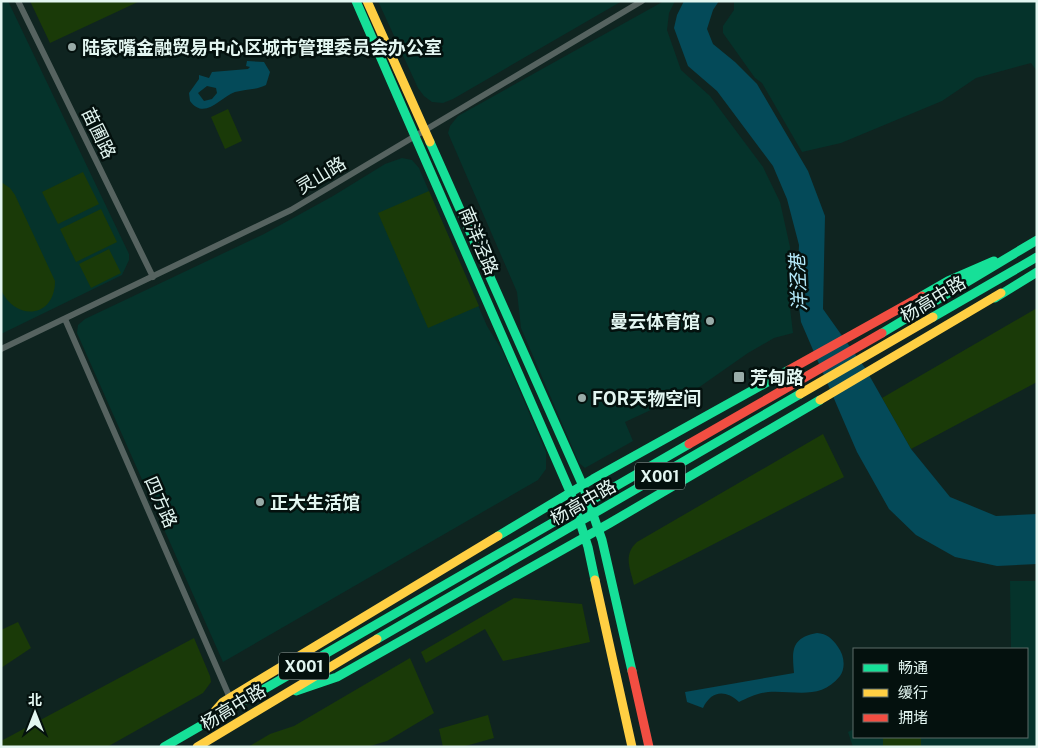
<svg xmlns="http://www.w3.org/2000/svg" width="1038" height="748" viewBox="0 0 1038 748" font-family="'Public Sans','Noto Sans SC',sans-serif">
<rect width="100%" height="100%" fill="#0f2420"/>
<path fill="#05332b" d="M 1,1 L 8,1 L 129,254 L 129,260 L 122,275 L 1,334 Z
M 378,1 L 622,1 L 453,99 L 443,103 L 432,102 L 424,96 L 418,88 Z
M 664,1 L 675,1 L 669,13 L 667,30 L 681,70 L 710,96 L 763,167 L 780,202 L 790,247 L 788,291 L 793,333 L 774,338 L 748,353 L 698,388 L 625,422 L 633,441 L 585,468 L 579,463 L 521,328 L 517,292 L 448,133 L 450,126 L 458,116 Z
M 734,1 L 1037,1 L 1037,71 L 1031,63 L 976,78 L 942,101 L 841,143 L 802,152 L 762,83 L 755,78 L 723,33 L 723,26 L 734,10 Z
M 402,158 L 412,160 L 419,168 L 487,326 L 502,350 L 546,452 L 546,469 L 538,480 L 223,662 L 77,333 L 78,325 L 85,319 L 264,234 L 333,196 L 385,164 Z
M 1010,581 L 1037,581 L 1037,747 L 853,747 L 848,732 L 854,729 L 854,737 L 1027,737 L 1027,649 L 1011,649 Z"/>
<path fill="#1a3a08" d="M 30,1 L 140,1 L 50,43 Z
M 228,109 L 242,141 L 225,149 L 211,117 Z
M 83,172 L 99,204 L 58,224 L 42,192 Z
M 1,182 L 10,188 L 15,195 L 55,281 C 55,318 16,322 1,290 Z
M 429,191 L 479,306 L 428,328 L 378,213 Z
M 101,209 L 117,242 L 76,262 L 60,229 Z
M 109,249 L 121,273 L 91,288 L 79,264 Z
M 1037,308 L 1037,382 L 911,449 L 882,398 Z
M 823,434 L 844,477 L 634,585 C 630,568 623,555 637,542 Z
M 514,598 L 582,604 L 590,642 L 503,661 L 485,629 L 426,663 L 421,652 Z
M 18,622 L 31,648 L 1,668 L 1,630 Z
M 194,638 L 210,676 L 211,682 L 203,693 L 107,747 L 1,747 L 1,741 Z
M 410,658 L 434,713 L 387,741 L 367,747 L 248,747 L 270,734 L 294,726 Z
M 488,715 L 494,738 L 462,747 L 443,747 L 439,729 Z
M 883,737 L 921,737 L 921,747 L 883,747 Z"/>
<path fill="#044a59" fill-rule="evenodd" d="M 684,1 L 719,1 L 713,10 L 707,29 L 713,44 L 735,62 L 757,84 L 808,171 L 825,216 L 823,309 L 865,368 L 911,449 L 950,497 L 996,516 L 1037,514 L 1037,564 L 997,566 L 955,557 L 916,535 L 889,509 L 857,452 L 801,322 L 797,292 L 799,245 L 787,199 L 773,166 L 717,91 L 688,66 L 674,28 L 677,15 Z
M 247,61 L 264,62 L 270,72 L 266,85 C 257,90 245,89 235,92 C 220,97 205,121 190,101 L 189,93 L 199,79 L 199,75 L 209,78 L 212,72 L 248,69 L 250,67 L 246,66 ZM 207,86 L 216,88 L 217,93 L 212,99 L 204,101 L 198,93 Z
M 817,633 C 827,634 832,638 838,647 C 844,655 846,667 840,676 C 820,701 794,690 768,692 C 757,693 748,698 739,702 C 725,689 711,691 703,708 L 687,702 L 685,692 L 794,673 C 792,650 791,638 817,633 Z"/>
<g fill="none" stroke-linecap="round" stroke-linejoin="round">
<path stroke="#566360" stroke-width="6" d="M 18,1 L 153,277
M 65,319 L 230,698
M 1,349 L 291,210 L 642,1"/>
<path stroke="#16e098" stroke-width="9" d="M 356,1 L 571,494 L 588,547 L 595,580
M 430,142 L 583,486 L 602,540 L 632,671
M 922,296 L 948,281 L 994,261
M 995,298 L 1037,272
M 933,317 L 1037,257
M 882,333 L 1037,240
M 498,536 L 593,479 L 789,370
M 377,639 L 800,394
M 296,691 L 337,677 L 610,523 L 820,400
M 164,747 L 689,444"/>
<path stroke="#ffcf43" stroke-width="9" d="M 367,1 L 430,142
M 800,394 L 933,317
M 820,400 L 1001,293
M 595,580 L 632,747
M 207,720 L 223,702 L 498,536
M 197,747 L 377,639"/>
<path stroke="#f24e42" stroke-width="9" d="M 789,370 L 922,296
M 689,444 L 882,333
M 632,671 L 649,747"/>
</g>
<g fill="#99aca8" stroke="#04110e" stroke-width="2">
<circle cx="72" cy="47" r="5"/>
<circle cx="710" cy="321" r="5"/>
<rect x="733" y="371" width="12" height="12" rx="2.5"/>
<circle cx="582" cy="398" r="5"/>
<circle cx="260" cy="502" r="5"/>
</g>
<g text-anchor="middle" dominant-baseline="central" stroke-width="5" stroke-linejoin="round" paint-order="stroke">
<g fill="#04110e" stroke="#a0b1ad" stroke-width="1">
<rect x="635" y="462.5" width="50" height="27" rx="4"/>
<rect x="279" y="652.5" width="50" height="27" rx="4"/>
</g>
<g font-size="16" font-weight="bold" fill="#e3f6f1">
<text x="660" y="476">X001</text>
<text x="304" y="666">X001</text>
</g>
<g font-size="18" font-weight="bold" fill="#e3f6f1" stroke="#04110e" text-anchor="start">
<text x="82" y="47">陆家嘴金融贸易中心区城市管理委员会办公室</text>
<text x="700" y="321" text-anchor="end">曼云体育馆</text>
<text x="750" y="377">芳甸路</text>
<text x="592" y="398">FOR天物空间</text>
<text x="270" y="502">正大生活馆</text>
</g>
<g font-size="18" fill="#e3f6f1" stroke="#04110e">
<text transform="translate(99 133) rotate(64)">苗圃路</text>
<text transform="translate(321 175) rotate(-31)">灵山路</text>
<text transform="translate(479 241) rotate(67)">南洋泾路</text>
<text transform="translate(933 299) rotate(-31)">杨高中路</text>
<text transform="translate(161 502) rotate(66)">四方路</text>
<text transform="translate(583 502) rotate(-30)">杨高中路</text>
<text transform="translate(233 707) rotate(-31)">杨高中路</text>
</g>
<g font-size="19" font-style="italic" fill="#b4e9fa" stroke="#04110e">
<text transform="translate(798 283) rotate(-93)">洋泾港</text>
</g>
</g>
<rect width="1038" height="748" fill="none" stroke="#e3f6f1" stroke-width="5"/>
<rect x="853" y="648" width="175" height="90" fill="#04110e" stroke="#5d6d69"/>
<rect x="863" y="664" width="25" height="8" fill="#16e098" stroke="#5d6d69"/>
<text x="898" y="673" font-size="15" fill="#e3f6f1">畅通</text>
<rect x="863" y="689" width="25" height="8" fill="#ffcf43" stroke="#5d6d69"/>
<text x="898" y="698" font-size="15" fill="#e3f6f1">缓行</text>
<rect x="863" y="714" width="25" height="8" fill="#f24e42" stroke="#5d6d69"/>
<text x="898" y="723" font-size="15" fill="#e3f6f1">拥堵</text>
<g transform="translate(35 713)" stroke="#04110e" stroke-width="4" paint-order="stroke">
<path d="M0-4L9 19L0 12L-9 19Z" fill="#e3f6f1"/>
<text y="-8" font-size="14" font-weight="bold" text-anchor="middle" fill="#e3f6f1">北</text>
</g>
</svg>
